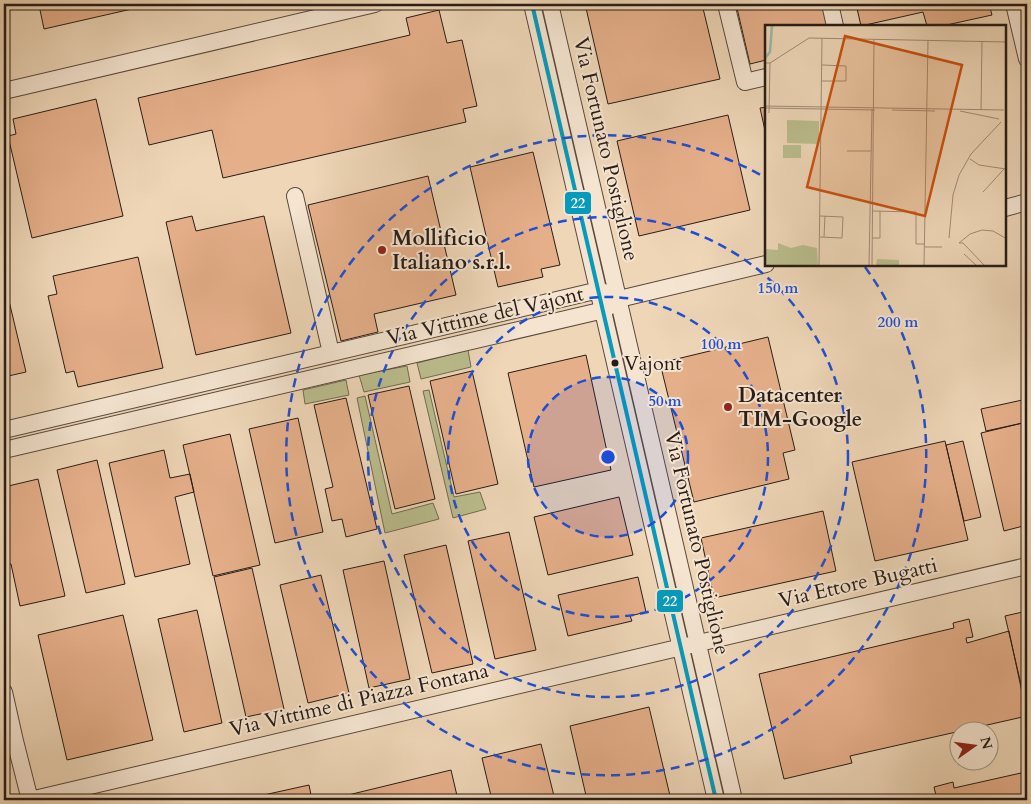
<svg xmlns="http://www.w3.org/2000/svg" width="1031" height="804" viewBox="0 0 1031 804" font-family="Cardo,serif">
<rect width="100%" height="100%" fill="#eed6b7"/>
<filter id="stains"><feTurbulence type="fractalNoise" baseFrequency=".004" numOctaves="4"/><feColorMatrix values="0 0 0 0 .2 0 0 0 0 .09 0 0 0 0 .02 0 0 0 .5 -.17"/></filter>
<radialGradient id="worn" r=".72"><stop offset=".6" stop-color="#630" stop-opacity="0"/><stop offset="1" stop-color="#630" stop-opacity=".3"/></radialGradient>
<path fill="#babd8d" stroke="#716c52" d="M 468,350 L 471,367 L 421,379 L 417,363 Z
M 407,366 L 410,382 L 364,392 L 359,375 Z
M 346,380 L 349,395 L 305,404 L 303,390 Z
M 429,390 L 454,497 L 480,492 L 486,509 L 453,518 L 423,391 Z
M 365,396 L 392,514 L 433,503 L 439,519 L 385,533 L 357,398 Z"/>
<path fill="#e5af8a" stroke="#281c16" d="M 43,4 L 145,4 L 145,6 L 44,29 L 39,5 Z
M 604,4 L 702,4 L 720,79 L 608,104 L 586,8 Z
M 736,4 L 823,4 L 828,26 L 766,26 L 766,60 L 750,64 Z
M 856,4 L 989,4 L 992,15 L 942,26 L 927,26 L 923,12 L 861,26 Z
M 439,10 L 447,43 L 462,40 L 477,106 L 463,109 L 466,122 L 223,178 L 212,130 L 149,145 L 138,98 L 410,35 L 406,18 Z
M 96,99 L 123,216 L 32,238 L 8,136 L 16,134 L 13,119 Z
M 766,107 L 766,135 L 760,108 Z
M 728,115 L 750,210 L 639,236 L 617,141 Z
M 533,152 L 560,265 L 541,269 L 543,277 L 498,287 L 470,167 Z
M 428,176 L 456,295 L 374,314 L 378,332 L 341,341 L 308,205 Z
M 192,216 L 196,231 L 264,216 L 291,333 L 196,355 L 166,222 Z
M 138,257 L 163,368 L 78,387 L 74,371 L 66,373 L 48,296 L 57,294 L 53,276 Z
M 4,280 L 26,372 L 4,377 Z
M 768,337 L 795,450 L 783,453 L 789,479 L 694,502 L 660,363 Z
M 586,355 L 611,470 L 534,487 L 508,373 Z
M 472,371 L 498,484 L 456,494 L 430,381 Z
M 409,386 L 435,499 L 395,509 L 368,395 Z
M 346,398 L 377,529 L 346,537 L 342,519 L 332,521 L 325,489 L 333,487 L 314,405 Z
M 1027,399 L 1027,422 L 986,431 L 981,409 Z
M 298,418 L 323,532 L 275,543 L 249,429 Z
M 1027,422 L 1027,525 L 1004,531 L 981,433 Z
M 230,434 L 260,565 L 213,576 L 183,445 Z
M 945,441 L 968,540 L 875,561 L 852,462 Z
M 963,441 L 981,517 L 964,521 L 946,445 Z
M 164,450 L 170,478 L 190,474 L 194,492 L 175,497 L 190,564 L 135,577 L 109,463 Z
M 97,460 L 125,584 L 86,593 L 57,470 Z
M 38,479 L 65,596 L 20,606 L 11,564 L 4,565 L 4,543 L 6,543 L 4,533 L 4,487 Z
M 619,497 L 633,555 L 548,575 L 534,517 Z
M 823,511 L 836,571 L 714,598 L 701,538 Z
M 509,532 L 536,650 L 495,659 L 468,541 Z
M 446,545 L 473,664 L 432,673 L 404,555 Z
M 384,561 L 410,679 L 369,688 L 343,570 Z
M 252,568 L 284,709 L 246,717 L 214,577 Z
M 321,575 L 349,693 L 308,703 L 280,585 Z
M 638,577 L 646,612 L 630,616 L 632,621 L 568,636 L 558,595 Z
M 197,610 L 222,723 L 184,732 L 158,619 Z
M 1027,611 L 1027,710 L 1005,616 Z
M 123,615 L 153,740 L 67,760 L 38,635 Z
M 969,619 L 973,637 L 966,638 L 967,643 L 1009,631 L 1027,716 L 850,756 L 852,763 L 784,779 L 759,674 L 954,628 L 953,623 Z
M 649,707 L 671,800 L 587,800 L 570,726 Z
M 541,744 L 555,800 L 492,800 L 482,758 Z
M 451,770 L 458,800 L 345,800 L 344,796 Z
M 1021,773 L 1027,800 L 937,800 L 934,787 L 953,782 L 954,788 Z
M 309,785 L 312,800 L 241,800 Z"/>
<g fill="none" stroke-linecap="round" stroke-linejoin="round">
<defs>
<path id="minor" d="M 532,4 L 716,800
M 550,4 L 734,800
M 726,4 L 745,82 L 766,77
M 830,4 L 835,26
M 1014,4 L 1027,59
M 4,91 L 375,4
M 295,196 L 331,353
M 1005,208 L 1027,202
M 4,430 L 599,290 L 608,294
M 4,450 L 604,310 L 619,299 L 766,264
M 4,692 L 15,741 L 4,744
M 15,741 L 30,800
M 30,800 L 1027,566"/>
</defs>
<use href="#minor" stroke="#5a4a3e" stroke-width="18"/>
<use href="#minor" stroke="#f4e4d0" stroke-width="16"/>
<defs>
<path id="bus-1" d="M 532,4 L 716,800"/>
</defs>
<use href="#bus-1" stroke="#f4e4d0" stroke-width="8"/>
<use href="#bus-1" stroke="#049bbc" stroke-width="4"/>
</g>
<circle cx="608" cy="457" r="80" fill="#1d4ed8" fill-opacity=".12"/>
<g fill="none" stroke="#1d4ed8" stroke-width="2.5" stroke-dasharray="9 6">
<circle cx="608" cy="457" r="80"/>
<circle cx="608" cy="457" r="160"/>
<circle cx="608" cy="457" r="240"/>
<path d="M865 267A320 320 0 1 1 766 178"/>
</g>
<g fill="#8f2418" stroke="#f4e4d0" stroke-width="2">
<circle cx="382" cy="250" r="5"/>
<circle cx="728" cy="407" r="5"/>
</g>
<circle fill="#281c16" stroke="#f4e4d0" stroke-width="2" cx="615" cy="363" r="4.5"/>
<g text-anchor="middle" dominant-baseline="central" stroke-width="4" stroke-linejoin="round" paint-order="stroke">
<g font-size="20" fill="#281c16" stroke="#f4e4d0" text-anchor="start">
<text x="624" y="363">Vajont</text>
</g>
<g font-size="21" fill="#281c16" stroke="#f4e4d0">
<text transform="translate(606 149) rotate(77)">Via Fortunato Postiglione</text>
<text transform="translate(485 316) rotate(-13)">Via Vittime del Vajont</text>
<text transform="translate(697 543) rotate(77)">Via Fortunato Postiglione</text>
<text transform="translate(858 583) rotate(-13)">Via Ettore Bugatti</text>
<text transform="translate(359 700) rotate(-13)">Via Vittime di Piazza Fontana</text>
</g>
<g font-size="21" font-weight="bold" fill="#281c16" stroke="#f4e4d0" text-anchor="start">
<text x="392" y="238">Mollificio<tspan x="392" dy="24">Italiano s.r.l.</tspan></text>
<text x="738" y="395">Datacenter<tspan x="738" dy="24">TIM-Google</tspan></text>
</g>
</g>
<g transform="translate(765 25)">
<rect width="241" height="241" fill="#eed6b7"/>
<path d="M 22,95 L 54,96 L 54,119 L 22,118 ZM 18,120 L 36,120 L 36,133 L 18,133 ZM 13,218 L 26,223 L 38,220 L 52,223 L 53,241 L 0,241 L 0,224 L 13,225 ZM 112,234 L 134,235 L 134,241 L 111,241 Z" fill="#babd8d"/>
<path fill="none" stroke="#99b9b0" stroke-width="2.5" d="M 0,33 L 5,27 L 7,0"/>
<path fill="none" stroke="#9f8c77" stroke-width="1" d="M 0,38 L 5,38 L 44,13 L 242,17M 57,56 L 81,56 L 81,41 L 57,40M 0,81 L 239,85M 0,83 L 110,85M 127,85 L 170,86M 216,85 L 217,16M 195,86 L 234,94M 4,88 L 5,38M 82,126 L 106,126M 205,134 L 214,140 L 241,144M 218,167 L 239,144M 107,186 L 151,187 L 151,219 L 160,219M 55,212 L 77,213 L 78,192 L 55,191M 59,212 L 60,191M 107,213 L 115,213 L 115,186M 184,213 L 188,170 L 194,150 L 206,129 L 236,97M 160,222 L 177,222M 199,229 L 212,241M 54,241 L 57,13M 104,241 L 107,84M 107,241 L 109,14M 159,241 L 163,15M 220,241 L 198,218 L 194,218 L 205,209 L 217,205 L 228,206 L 242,214"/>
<path fill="#cb500e" fill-opacity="0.15" stroke="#cb500e" stroke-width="2.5" d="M 80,11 L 197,40 L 160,191 L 42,162 Z"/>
<rect width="241" height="241" fill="none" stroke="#281c16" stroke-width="2.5"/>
</g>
<circle cx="608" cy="457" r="8" fill="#1d4ed8" stroke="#f4e4d0" stroke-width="2.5"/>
<g font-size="15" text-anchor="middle" font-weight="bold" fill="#1d4ed8" stroke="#f4e4d0" stroke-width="4" stroke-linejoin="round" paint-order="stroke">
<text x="778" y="293">150 m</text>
<text x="898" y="327">200 m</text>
<text x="721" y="349">100 m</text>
<text x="665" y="406">50 m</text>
</g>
<g stroke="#f4e4d0" stroke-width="2">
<rect x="564" y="191" width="28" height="24" rx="5" fill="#049bbc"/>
<rect x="656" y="589" width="28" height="24" rx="5" fill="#049bbc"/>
</g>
<g font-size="14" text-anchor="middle" font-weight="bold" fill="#fff">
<text x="578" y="208">22</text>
<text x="670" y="606">22</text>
</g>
<rect width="1031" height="804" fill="none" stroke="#eed6b7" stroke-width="20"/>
<rect x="5" y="5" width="1021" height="794" fill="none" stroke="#281c16" stroke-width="2.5"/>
<rect x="10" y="10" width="1011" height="784" fill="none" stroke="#281c16"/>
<g transform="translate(974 746) rotate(76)"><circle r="24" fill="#f4e4d0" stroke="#a29486"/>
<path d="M0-4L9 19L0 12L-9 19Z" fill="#8f2418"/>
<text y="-8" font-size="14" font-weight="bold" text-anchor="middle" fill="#281c16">N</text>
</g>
<rect width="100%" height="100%" filter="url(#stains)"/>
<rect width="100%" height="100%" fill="url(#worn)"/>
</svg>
